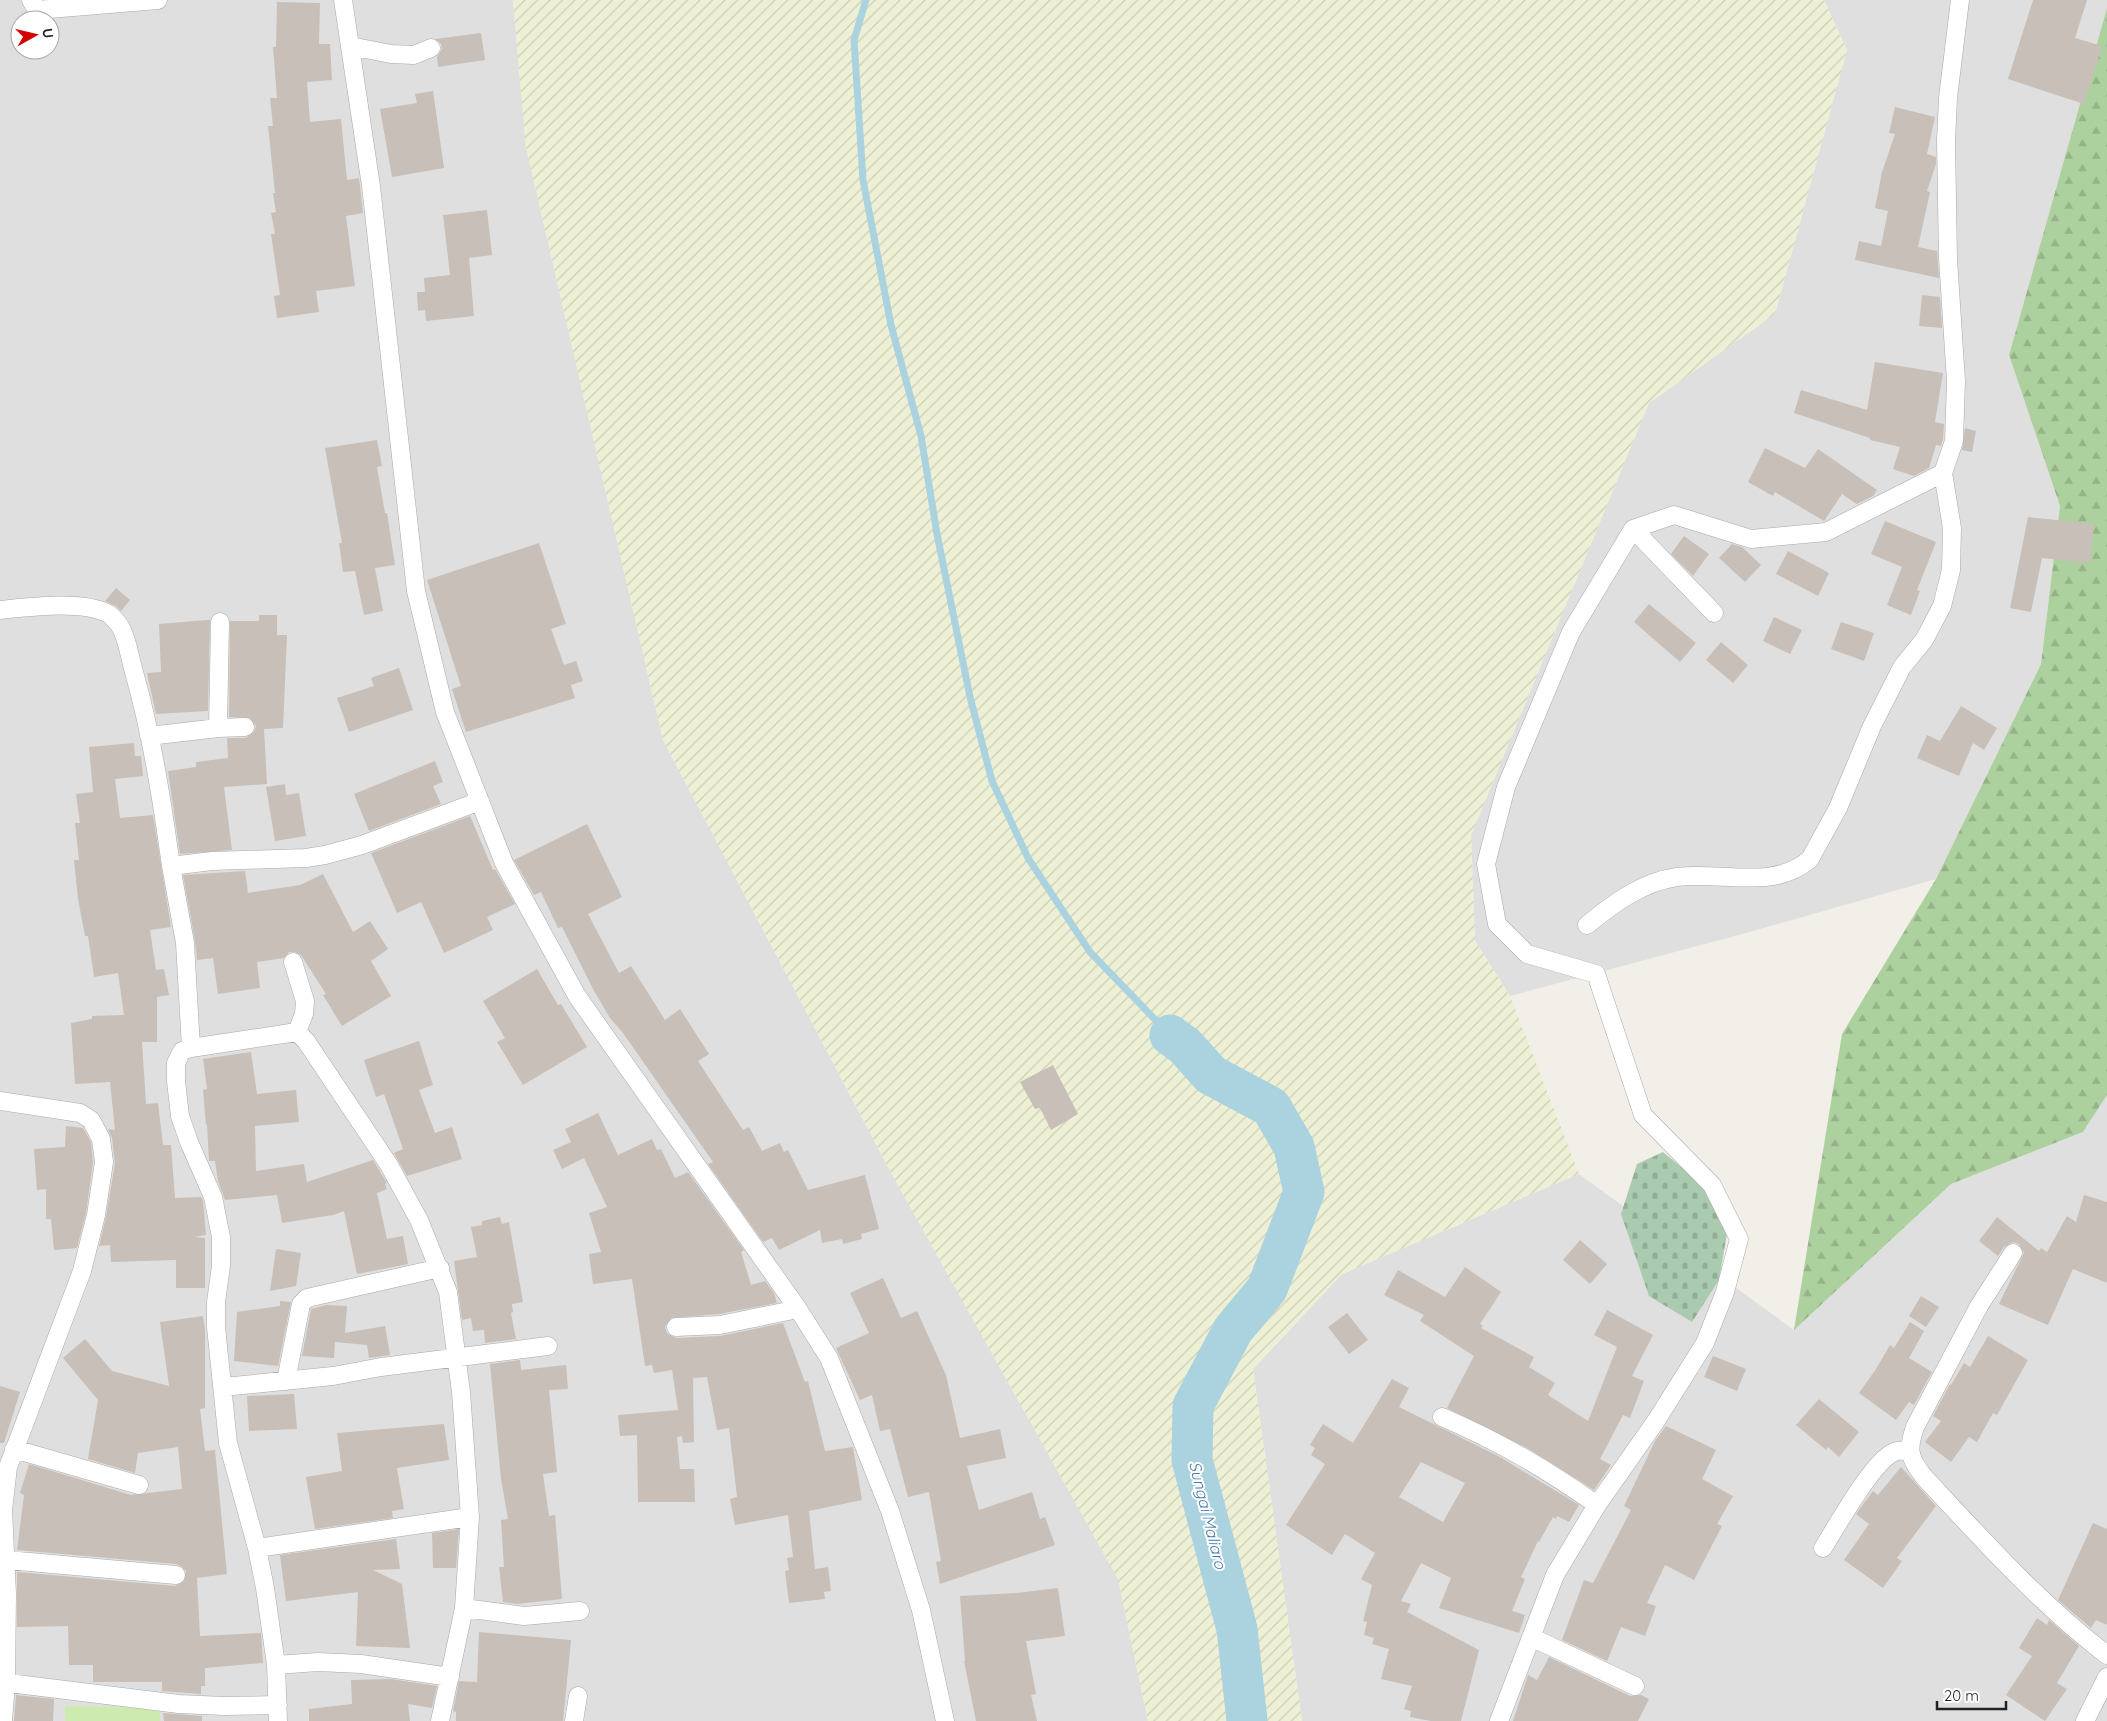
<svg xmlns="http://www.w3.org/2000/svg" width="2107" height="1721" viewBox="0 0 2107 1721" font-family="Quicksand,sans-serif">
<defs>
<pattern id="farmland-furrows" width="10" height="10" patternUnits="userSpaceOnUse" patternTransform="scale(1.25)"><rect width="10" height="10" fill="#eef0d5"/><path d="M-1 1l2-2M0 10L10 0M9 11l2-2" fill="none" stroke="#ccceb7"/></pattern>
<pattern id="forest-firs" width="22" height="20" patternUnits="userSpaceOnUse" patternTransform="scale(1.25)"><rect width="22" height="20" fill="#add19e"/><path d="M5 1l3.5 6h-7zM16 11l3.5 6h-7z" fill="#95b388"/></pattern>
<pattern id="cemetery-stones" width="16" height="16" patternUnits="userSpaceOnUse" patternTransform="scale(1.25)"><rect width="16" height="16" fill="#aacbaf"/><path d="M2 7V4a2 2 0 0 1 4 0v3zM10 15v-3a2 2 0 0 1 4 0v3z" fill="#92ae96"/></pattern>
</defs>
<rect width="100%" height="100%" fill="#f2efe9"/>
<path fill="#e0dfdf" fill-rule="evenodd" d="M 0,0 L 513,0 L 526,147 L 663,740 L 882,1156 L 1118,1579 L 1148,1721 L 0,1721 ZM 20,20 L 50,20 L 50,50 L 20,50 Z
M 1824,0 L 2107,0 L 2107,8 L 2009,355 L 2060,506 L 2041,664 L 1936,879 L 1746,933 L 1510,996 L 1475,941 L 1471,835 L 1649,403 L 1775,314 L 1847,50 Z
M 2107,1095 L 2107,1721 L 1302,1721 L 1253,1369 L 1342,1274 L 1579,1174 L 1794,1330 L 1951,1184 L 2083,1132 Z"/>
<path fill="url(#farmland-furrows)" d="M 513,0 L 1824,0 L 1847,50 L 1775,314 L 1649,403 L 1471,835 L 1475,941 L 1510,996 L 1579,1174 L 1342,1274 L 1253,1369 L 1302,1721 L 1148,1721 L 1118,1579 L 896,1182 L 663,740 L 526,147 Z"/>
<path fill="#cdebb0" d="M 65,1706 L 160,1707 L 160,1721 L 65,1721 Z"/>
<path fill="url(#forest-firs)" d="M 2107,8 L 2107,1095 L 2083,1132 L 1951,1184 L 1794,1330 L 1842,1034 L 1936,879 L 2041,664 L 2060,506 L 2009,355 Z"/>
<path fill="url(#cemetery-stones)" d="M 1663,1152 L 1710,1191 L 1728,1228 L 1719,1280 L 1692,1322 L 1649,1296 L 1621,1214 L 1637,1164 Z"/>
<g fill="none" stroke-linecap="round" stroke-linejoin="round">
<path stroke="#aad3df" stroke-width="7" d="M 866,0 L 854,40 L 863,180 L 891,325 L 921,436 L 937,534 L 970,697 L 992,781 L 1028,858 L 1090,952 L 1170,1035"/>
<path stroke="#aad3df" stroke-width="41" d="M 1170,1035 L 1185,1046 L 1211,1075 L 1271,1107 L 1294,1147 L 1304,1192 L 1267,1289 L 1233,1330 L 1193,1406 L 1192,1460 L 1237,1629 L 1247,1721"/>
</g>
<path fill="#c7bfb8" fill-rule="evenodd" d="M 2033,0 L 2087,0 L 2075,38 L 2102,46 L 2084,104 L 2008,79 Z
M 277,2 L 320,3 L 319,44 L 330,44 L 332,80 L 307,82 L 310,122 L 341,119 L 347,180 L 359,178 L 363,213 L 346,216 L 355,286 L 316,291 L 319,312 L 277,318 L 274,296 L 280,295 L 271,234 L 275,234 L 271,213 L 276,212 L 273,193 L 275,193 L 268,126 L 273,126 L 270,98 L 277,98 L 273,47 L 276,47 Z
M 481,33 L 485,60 L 438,67 L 437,57 L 442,49 L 441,44 L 435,39 Z
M 433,91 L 444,168 L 392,177 L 380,109 L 417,103 L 415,94 Z
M 1895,107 L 1935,117 L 1927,154 L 1936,157 L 1936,164 L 1927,191 L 1930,192 L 1918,247 L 1937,251 L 1939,278 L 1855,260 L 1859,241 L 1881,246 L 1888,211 L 1875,208 L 1882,172 L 1895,134 L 1889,133 Z
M 487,210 L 492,255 L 469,258 L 474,316 L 426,321 L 425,310 L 418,311 L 417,292 L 425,292 L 424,278 L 450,275 L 443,215 Z
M 1922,295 L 1940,297 L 1942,328 L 1919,326 Z
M 1875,362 L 1943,373 L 1935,422 L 1944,424 L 1943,439 L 1941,446 L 1936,445 L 1929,468 L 1914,476 L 1893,469 L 1900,447 L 1870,440 L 1870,438 L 1794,413 L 1801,390 L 1867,410 Z
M 1965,428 L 1976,431 L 1972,452 L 1962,450 Z
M 377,440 L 382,466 L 377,467 L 385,513 L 387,513 L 395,565 L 375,568 L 383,611 L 364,615 L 355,571 L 343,572 L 339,543 L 342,543 L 325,448 Z
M 1765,448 L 1805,468 L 1818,449 L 1877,490 L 1873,496 L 1857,504 L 1842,494 L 1824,521 L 1775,492 L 1773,496 L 1748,482 Z
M 2028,517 L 2094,524 L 2090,563 L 2042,558 L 2031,612 L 2010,608 Z
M 1885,521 L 1936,542 L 1917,590 L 1920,591 L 1911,615 L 1887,605 L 1902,567 L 1871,554 Z
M 1684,536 L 1709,554 L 1693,576 L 1671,554 Z
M 539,543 L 566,624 L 551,629 L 564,665 L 576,661 L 583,681 L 571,685 L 575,698 L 466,732 L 452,689 L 461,686 L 427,580 Z
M 1732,544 L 1742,547 L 1761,565 L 1745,582 L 1719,558 Z
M 1788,551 L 1829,573 L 1818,596 L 1776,574 Z
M 116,588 L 130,600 L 121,611 L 116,606 L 105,601 Z
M 1649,604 L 1696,643 L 1680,662 L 1634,622 Z
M 259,615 L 277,615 L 277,635 L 287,635 L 283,728 L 264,729 L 267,784 L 224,787 L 232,850 L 180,854 L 168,771 L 196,767 L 196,762 L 228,758 L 227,738 L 246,738 L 254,732 L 256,726 L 250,718 L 229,717 L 230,621 L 259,621 Z
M 1774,617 L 1802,630 L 1790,654 L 1763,641 Z
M 207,620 L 210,620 L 208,711 L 156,714 L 147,673 L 161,672 L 159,624 Z
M 1841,622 L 1874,633 L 1864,661 L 1831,649 Z
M 1721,642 L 1748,665 L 1733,683 L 1706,660 Z
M 399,668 L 413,710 L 349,732 L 337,698 L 374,686 L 371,678 Z
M 1961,706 L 1997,728 L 1984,750 L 1973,743 L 1959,776 L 1917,758 L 1927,735 L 1940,741 Z
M 134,743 L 135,756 L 141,756 L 143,776 L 115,779 L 120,818 L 153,815 L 171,927 L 150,930 L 156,970 L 164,969 L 169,995 L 157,997 L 157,1042 L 142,1042 L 146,1104 L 158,1103 L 163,1145 L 171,1145 L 175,1198 L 201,1197 L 203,1200 L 206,1235 L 194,1237 L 205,1238 L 205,1288 L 176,1288 L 176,1260 L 111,1262 L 110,1245 L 99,1246 L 106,1217 L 115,1163 L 112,1138 L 108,1129 L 115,1130 L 110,1082 L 75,1084 L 71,1023 L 92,1019 L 92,1016 L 124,1015 L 118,973 L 94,977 L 88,936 L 85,936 L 78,899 L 74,860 L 79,860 L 75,823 L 80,823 L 76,794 L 93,792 L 89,747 Z
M 435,761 L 443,782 L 433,786 L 441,804 L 369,831 L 354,794 Z
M 285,784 L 286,795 L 299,793 L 306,836 L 275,841 L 266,787 Z
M 470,816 L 493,870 L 495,869 L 515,904 L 487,917 L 493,930 L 444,953 L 421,902 L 397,913 L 371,853 Z
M 587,824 L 622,897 L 588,914 L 619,973 L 631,966 L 665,1020 L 680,1009 L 709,1054 L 698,1061 L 743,1130 L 749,1127 L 762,1151 L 780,1143 L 784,1152 L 788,1150 L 808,1190 L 865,1175 L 879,1229 L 861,1234 L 862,1239 L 843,1244 L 842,1239 L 822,1243 L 820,1230 L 779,1250 L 772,1238 L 763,1242 L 708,1164 L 713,1162 L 623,1033 L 610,1018 L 593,989 L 562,927 L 558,928 L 541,892 L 534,895 L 514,860 Z
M 245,871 L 248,893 L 300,885 L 323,874 L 353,932 L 370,921 L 388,949 L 371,961 L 391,996 L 342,1026 L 323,995 L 326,994 L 301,955 L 295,952 L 289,952 L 284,958 L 257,962 L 260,988 L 218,994 L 213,958 L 197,960 L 195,941 L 183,875 Z
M 537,969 L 558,1005 L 561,1004 L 587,1047 L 523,1085 L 497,1042 L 505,1038 L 483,1001 Z
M 419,1041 L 433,1085 L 419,1090 L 435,1133 L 452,1127 L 462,1159 L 407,1176 L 394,1153 L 403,1149 L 384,1094 L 376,1097 L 364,1060 Z
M 251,1052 L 257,1094 L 296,1090 L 299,1122 L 255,1126 L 256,1171 L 304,1164 L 307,1182 L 373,1160 L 387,1183 L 385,1184 L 387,1189 L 377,1193 L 387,1239 L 403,1236 L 408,1264 L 357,1274 L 344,1211 L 333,1215 L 282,1223 L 277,1195 L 225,1200 L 218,1181 L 215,1161 L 209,1161 L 207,1124 L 206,1125 L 203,1090 L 207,1089 L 203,1059 Z
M 1053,1065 L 1078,1114 L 1051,1130 L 1040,1108 L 1035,1109 L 1020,1082 Z
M 598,1113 L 618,1155 L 652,1139 L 657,1150 L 661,1149 L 675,1178 L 688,1172 L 744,1250 L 741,1252 L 751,1285 L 765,1281 L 774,1293 L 777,1303 L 719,1314 L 671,1318 L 665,1327 L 667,1333 L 676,1338 L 720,1336 L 783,1323 L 805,1382 L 808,1381 L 825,1451 L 853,1447 L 862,1500 L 809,1511 L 815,1569 L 828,1567 L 831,1591 L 824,1592 L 825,1599 L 789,1603 L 785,1571 L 789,1570 L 787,1558 L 793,1557 L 788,1515 L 735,1525 L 730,1499 L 737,1497 L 729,1428 L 717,1430 L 707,1377 L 693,1378 L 694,1442 L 683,1443 L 682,1436 L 677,1437 L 680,1469 L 694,1469 L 695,1502 L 638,1502 L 637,1435 L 620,1436 L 618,1415 L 678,1410 L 672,1370 L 654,1373 L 652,1365 L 645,1366 L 632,1279 L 593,1284 L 589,1254 L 601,1252 L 589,1213 L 607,1207 L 584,1158 L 562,1169 L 553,1150 L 571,1142 L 565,1129 Z
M 66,1126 L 83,1128 L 91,1142 L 93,1162 L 86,1213 L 77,1248 L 54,1250 L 51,1219 L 46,1219 L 46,1189 L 37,1190 L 34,1149 L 65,1147 Z
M 2084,1195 L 2107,1202 L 2107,1283 L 2073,1269 L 2048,1325 L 1999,1304 L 2024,1253 L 2019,1244 L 2013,1242 L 2004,1247 L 1998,1256 L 1979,1241 L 1997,1217 L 2039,1251 L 2041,1248 L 2047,1252 L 2067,1216 L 2076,1222 Z
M 500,1217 L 502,1224 L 509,1222 L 523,1302 L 512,1304 L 513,1312 L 511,1313 L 516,1339 L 485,1343 L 484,1330 L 473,1331 L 471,1318 L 462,1320 L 454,1261 L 477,1257 L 471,1227 L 482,1225 L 482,1221 Z
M 1580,1240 L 1607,1264 L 1590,1284 L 1563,1260 Z
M 276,1249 L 301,1253 L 296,1286 L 270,1291 Z
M 1465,1267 L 1501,1292 L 1480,1324 L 1483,1326 L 1481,1328 L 1534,1357 L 1529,1367 L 1555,1383 L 1548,1395 L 1588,1421 L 1617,1347 L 1594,1335 L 1607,1310 L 1653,1335 L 1632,1376 L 1644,1381 L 1630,1418 L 1623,1415 L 1600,1459 L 1611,1465 L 1594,1490 L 1527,1448 L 1447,1408 L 1474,1356 L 1420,1321 L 1424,1315 L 1384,1295 L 1398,1270 L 1445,1297 Z
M 883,1278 L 901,1318 L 917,1311 L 946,1375 L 960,1438 L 1000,1429 L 1006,1458 L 967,1466 L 979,1510 L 1032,1492 L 1040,1519 L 1045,1517 L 1055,1545 L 940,1584 L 936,1562 L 941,1561 L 929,1492 L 908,1497 L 890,1429 L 880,1431 L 872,1395 L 860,1400 L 836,1348 L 869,1333 L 850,1293 Z
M 1921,1296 L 1939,1307 L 1926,1327 L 1909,1316 Z
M 280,1301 L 291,1302 L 278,1366 L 234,1361 L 237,1312 L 280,1306 Z
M 326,1305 L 347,1306 L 345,1333 L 385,1326 L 390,1355 L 369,1358 L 367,1345 L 335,1342 L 334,1358 L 302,1356 L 311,1309 Z
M 1347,1313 L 1368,1340 L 1349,1354 L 1328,1327 Z
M 203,1316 L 205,1330 L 205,1408 L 200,1409 L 205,1451 L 215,1450 L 227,1574 L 197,1578 L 200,1636 L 261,1633 L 263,1663 L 205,1668 L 205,1686 L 201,1686 L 201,1694 L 162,1691 L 162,1682 L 93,1682 L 93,1665 L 69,1665 L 68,1626 L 17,1627 L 17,1572 L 175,1586 L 184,1581 L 186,1571 L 182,1567 L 177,1564 L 17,1550 L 24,1495 L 20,1493 L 29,1464 L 131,1495 L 182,1489 L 178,1447 L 138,1453 L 135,1473 L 88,1459 L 98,1400 L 63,1358 L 85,1339 L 112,1371 L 169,1386 L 160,1322 Z
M 1910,1322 L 1924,1331 L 1909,1358 L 1932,1372 L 1914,1405 L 1909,1402 L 1896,1420 L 1859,1393 L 1876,1369 L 1890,1345 L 1894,1348 Z
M 1988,1336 L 2028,1360 L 1997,1415 L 1993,1413 L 1977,1442 L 1969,1437 L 1951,1462 L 1925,1442 L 1941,1421 L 1933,1416 L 1950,1384 L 1951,1385 L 1964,1363 L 1970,1367 Z
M 1713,1356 L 1746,1369 L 1737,1391 L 1704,1377 Z
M 520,1360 L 521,1370 L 566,1365 L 568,1389 L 549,1390 L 557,1472 L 543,1474 L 549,1516 L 555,1515 L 562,1599 L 517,1604 L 503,1602 L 499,1567 L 504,1567 L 501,1520 L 508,1519 L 501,1479 L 490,1364 Z
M 1392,1379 L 1409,1388 L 1399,1407 L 1498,1456 L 1579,1505 L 1569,1522 L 1557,1516 L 1556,1519 L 1553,1517 L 1539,1542 L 1538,1541 L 1521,1577 L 1525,1579 L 1512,1611 L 1525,1615 L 1519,1633 L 1439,1608 L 1451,1578 L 1421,1563 L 1401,1601 L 1411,1604 L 1407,1612 L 1479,1650 L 1461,1721 L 1431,1721 L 1410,1717 L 1411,1711 L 1404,1709 L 1412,1686 L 1381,1679 L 1389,1649 L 1372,1644 L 1374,1638 L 1364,1635 L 1367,1622 L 1363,1621 L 1372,1585 L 1361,1579 L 1375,1553 L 1345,1534 L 1332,1555 L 1286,1525 L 1325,1464 L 1311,1455 L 1315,1448 L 1310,1445 L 1323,1424 L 1353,1443 ZM 1421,1462 L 1465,1483 L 1443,1522 L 1399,1497 Z
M 0,1386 L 20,1392 L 4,1443 L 0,1443 Z
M 294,1394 L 297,1429 L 249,1431 L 247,1396 Z
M 1819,1399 L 1859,1432 L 1839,1457 L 1828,1447 L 1826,1450 L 1796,1425 Z
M 444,1424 L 449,1460 L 397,1468 L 404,1509 L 392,1511 L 393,1518 L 315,1529 L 306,1477 L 342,1471 L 337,1433 Z
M 1666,1426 L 1716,1450 L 1702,1479 L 1733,1496 L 1717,1524 L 1722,1526 L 1694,1580 L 1665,1565 L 1647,1603 L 1656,1606 L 1645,1636 L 1621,1627 L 1607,1661 L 1562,1640 L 1584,1580 L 1593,1583 L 1631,1510 L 1624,1506 L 1655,1441 Z
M 1901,1467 L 1936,1506 L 1897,1558 L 1902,1561 L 1883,1588 L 1844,1560 L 1869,1524 L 1856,1514 L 1873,1491 L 1878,1495 Z
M 2093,1523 L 2107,1529 L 2107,1625 L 2096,1620 L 2091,1628 L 2058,1600 Z
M 459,1529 L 456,1568 L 433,1568 L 432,1533 Z
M 396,1539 L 400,1569 L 373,1570 L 402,1584 L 410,1648 L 356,1646 L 358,1592 L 286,1601 L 280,1555 Z
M 1058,1588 L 1065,1636 L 1026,1641 L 1036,1694 L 1031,1695 L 1037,1721 L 976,1721 L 964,1661 L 965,1661 L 960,1596 L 1017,1593 Z
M 2037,1618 L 2047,1625 L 2049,1620 L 2079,1646 L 2057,1683 L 2067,1689 L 2045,1721 L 2006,1695 L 2032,1656 L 2019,1648 Z
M 479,1632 L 571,1640 L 563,1721 L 456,1721 L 456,1712 L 453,1711 L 459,1681 L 477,1682 Z
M 1549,1657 L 1630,1696 L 1641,1695 L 1649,1699 L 1638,1721 L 1513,1721 L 1528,1675 L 1537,1680 Z
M 391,1679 L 437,1686 L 432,1708 L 408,1704 L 410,1721 L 309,1721 L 309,1709 L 352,1704 L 351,1680 Z
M 16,1695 L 54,1699 L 53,1721 L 14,1721 Z
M 163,1713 L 202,1716 L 202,1721 L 164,1721 Z"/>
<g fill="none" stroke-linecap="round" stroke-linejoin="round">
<defs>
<path id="minor" d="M 31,0 L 37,10 L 158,0
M 343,0 L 371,186 L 416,591 L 445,712 L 504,863 L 577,996 L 798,1309 L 829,1358 L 890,1511 L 921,1610 L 945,1721
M 350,46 L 391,54 L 414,55 L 431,48
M 1633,529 L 1714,613
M 0,610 C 30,607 82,600 109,614 C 113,617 119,624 121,628 C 128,641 130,659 134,672 C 152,736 162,801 171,866 L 212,861 L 306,858 L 325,855 L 362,845 L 480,801
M 218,728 L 220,622
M 149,736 L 218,728 L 245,727
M 171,866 L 185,943 L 191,1048
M 1587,925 C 1614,903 1642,882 1677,877 C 1720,871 1774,891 1810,859 L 1838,808 L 1872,726 L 1902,667 L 1924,640 L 1942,606 L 1951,570 L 1952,528 L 1943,473 L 1954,441 L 1956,381 L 1948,259 L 1946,141 L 1948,98 L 1960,0
M 293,962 L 305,1001 L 304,1014 L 297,1032
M 0,1101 L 80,1113 L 91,1120 L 101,1139 L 104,1162 L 96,1215 L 82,1271 L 8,1467 L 3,1510 L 7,1594 L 6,1683 L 3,1721
M 2013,1253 L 1979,1306 L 1915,1427 C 1907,1450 1909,1458 1924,1477 C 1982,1539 2039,1603 2107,1655
M 676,1327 L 720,1325 L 798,1309
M 286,1381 L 301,1304 L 307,1298 L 440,1268
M 223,1387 L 333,1376 L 381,1367 L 548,1346
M 1442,1417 C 1500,1442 1546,1469 1597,1505
M 14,1449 L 139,1485
M 257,1548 L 470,1517
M 1823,1548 C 1837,1526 1872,1462 1894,1452 C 1898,1450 1905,1451 1910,1450
M 7,1560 L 176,1575
M 464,1608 L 524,1616 L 580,1611
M 1531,1637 L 1635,1686
M 276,1665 L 318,1662 L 361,1664 L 450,1677
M 0,1682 L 179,1704 L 224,1706 L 278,1705
M 278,1721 L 276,1665 L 265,1588 L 257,1548 L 228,1443 L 216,1327 L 216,1302 L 221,1266 L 221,1237 L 213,1197 L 189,1142 L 180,1116 L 176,1081 L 176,1063 L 182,1051 L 191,1048 L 297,1032 L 306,1041 L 389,1165 L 419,1220 L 448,1292 L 461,1392 L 470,1517 L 464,1608 L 440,1721
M 574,1721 L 578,1696
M 1499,1721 L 1555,1575 L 1597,1505 L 1656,1421 L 1705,1343 L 1725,1292 L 1739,1239 L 1712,1185 L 1643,1115 L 1596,974 L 1527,954 L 1497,924 L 1486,864 L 1506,787 L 1571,632 L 1633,529 L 1674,515 L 1751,539 L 1826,532 L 1943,473
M 2085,1721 L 2107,1677"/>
</defs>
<use href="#minor" stroke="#a9a9a9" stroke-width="19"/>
<use href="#minor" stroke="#fff" stroke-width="18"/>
</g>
<g text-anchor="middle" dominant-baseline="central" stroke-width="4" stroke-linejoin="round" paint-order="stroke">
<g font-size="16" font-style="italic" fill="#4a7aab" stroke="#fff">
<text transform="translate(1208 1515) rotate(76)">Sungai Maliaro</text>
</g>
</g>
<g transform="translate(35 35) rotate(82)"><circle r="24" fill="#ffffff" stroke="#a7a7a7"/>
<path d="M0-4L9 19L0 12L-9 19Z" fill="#d40000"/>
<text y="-8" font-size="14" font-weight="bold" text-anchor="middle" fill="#222222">U</text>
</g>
<path d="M1937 1701v8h69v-8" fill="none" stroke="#222222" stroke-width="2.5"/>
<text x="1944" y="1701" font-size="15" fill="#222222" stroke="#ffffff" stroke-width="4" paint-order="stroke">20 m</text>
</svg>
